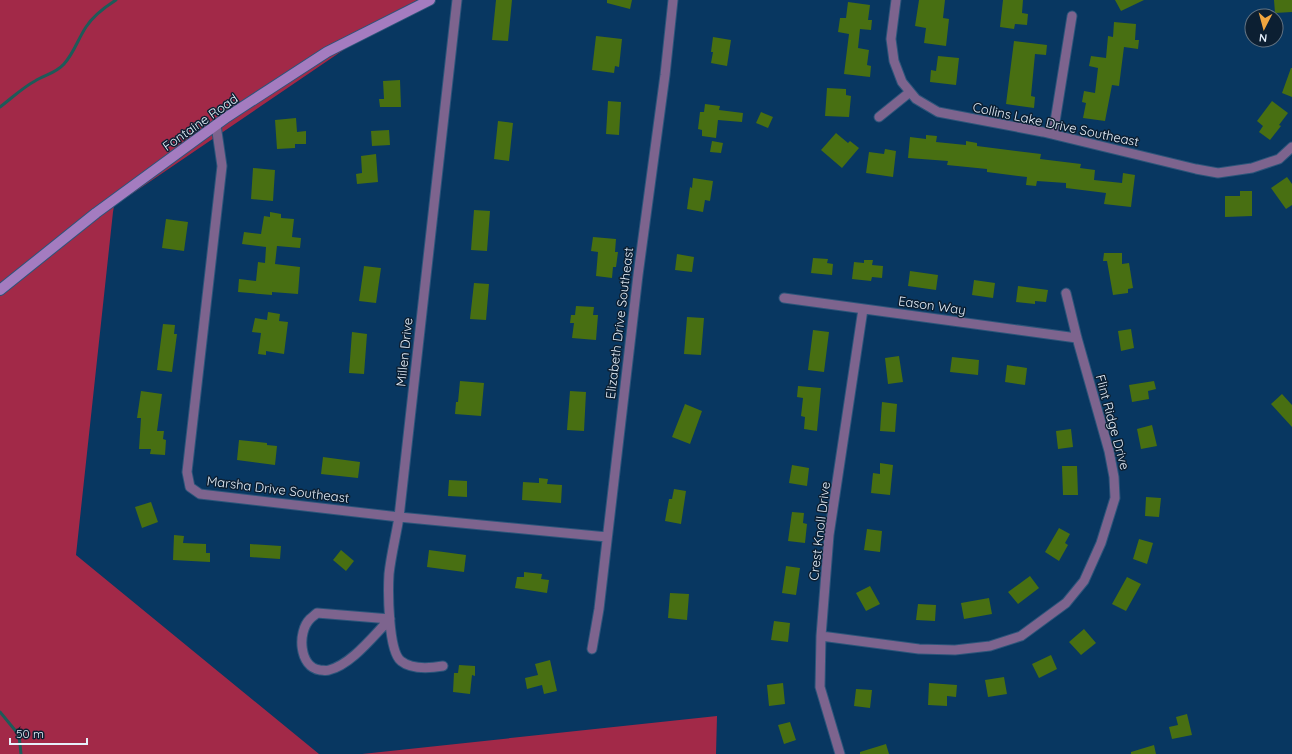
<svg xmlns="http://www.w3.org/2000/svg" width="1292" height="754" viewBox="0 0 1292 754" font-family="Quicksand,sans-serif">
<rect width="100%" height="100%" fill="#083761"/>
<path fill="#a22948" d="M 0,0 L 417,0 L 114,206 L 113,212 L 76,555 L 319,754 L 0,754 Z
M 717,716 L 716,754 L 362,754 Z"/>
<g fill="none" stroke-linecap="round" stroke-linejoin="round">
<path stroke="#1d5b59" stroke-width="3" d="M 0,107 C 12,98 22,88 35,81 C 45,75 56,73 64,64 C 74,53 78,39 86,27 C 93,16 105,7 116,0
M 0,712 L 19,735 L 21,754"/>
</g>
<path fill="#486f12" d="M 496,0 L 512,0 L 508,41 L 492,40 Z
M 607,0 L 632,0 L 630,9 L 607,3 Z
M 919,0 L 945,0 L 943,18 L 949,19 L 946,46 L 924,43 L 926,28 L 915,26 Z
M 1003,0 L 1023,0 L 1022,13 L 1028,14 L 1027,25 L 1015,24 L 1014,29 L 1000,27 Z
M 1115,0 L 1144,0 L 1121,11 Z
M 1274,0 L 1292,0 L 1292,12 L 1275,13 Z
M 848,2 L 870,5 L 868,20 L 872,20 L 871,30 L 860,29 L 858,48 L 869,50 L 867,65 L 871,66 L 870,77 L 844,74 L 849,34 L 838,32 L 840,18 L 846,18 Z
M 1114,22 L 1136,24 L 1135,40 L 1139,40 L 1138,49 L 1124,47 L 1119,86 L 1112,85 L 1105,121 L 1083,118 L 1086,103 L 1082,102 L 1084,91 L 1095,93 L 1098,68 L 1089,66 L 1091,56 L 1106,58 L 1108,36 L 1113,37 Z
M 596,36 L 622,39 L 619,67 L 615,66 L 614,73 L 592,70 Z
M 713,37 L 731,40 L 727,66 L 711,63 L 713,52 L 711,52 Z
M 1014,41 L 1047,45 L 1046,55 L 1035,54 L 1031,96 L 1035,97 L 1034,108 L 1006,104 Z
M 938,56 L 959,58 L 956,85 L 930,82 L 931,70 L 936,71 Z
M 1291,68 L 1292,68 L 1292,97 L 1282,93 Z
M 400,80 L 401,107 L 380,107 L 379,99 L 384,99 L 383,81 Z
M 827,88 L 846,89 L 846,95 L 851,96 L 849,117 L 825,116 Z
M 608,101 L 621,102 L 619,135 L 606,134 Z
M 1272,101 L 1288,113 L 1279,125 L 1281,126 L 1270,140 L 1259,132 L 1263,126 L 1257,121 Z
M 705,104 L 720,106 L 719,110 L 743,113 L 742,122 L 718,120 L 716,138 L 702,136 L 702,130 L 698,129 L 700,112 L 704,112 Z
M 761,112 L 773,117 L 768,128 L 756,123 Z
M 296,118 L 297,132 L 306,131 L 306,144 L 295,144 L 295,148 L 277,149 L 275,120 Z
M 498,121 L 513,123 L 509,161 L 494,159 Z
M 389,130 L 390,145 L 372,146 L 371,131 Z
M 836,133 L 848,143 L 850,141 L 859,148 L 842,168 L 821,150 Z
M 926,135 L 937,136 L 936,142 L 966,145 L 966,141 L 977,143 L 977,146 L 1041,154 L 1040,159 L 1081,164 L 1080,168 L 1095,170 L 1094,180 L 1122,183 L 1123,173 L 1135,175 L 1131,207 L 1104,204 L 1106,193 L 1066,188 L 1066,183 L 1037,181 L 1036,186 L 1026,185 L 1027,177 L 987,172 L 987,169 L 947,165 L 948,161 L 908,158 L 910,137 L 926,139 Z
M 712,141 L 723,143 L 721,153 L 710,152 Z
M 885,149 L 896,151 L 893,177 L 866,173 L 869,152 L 884,154 Z
M 376,154 L 378,182 L 357,184 L 356,174 L 362,173 L 361,156 Z
M 253,168 L 275,170 L 273,201 L 251,199 Z
M 1287,177 L 1292,184 L 1292,205 L 1286,209 L 1271,188 Z
M 693,178 L 713,181 L 710,201 L 705,200 L 703,212 L 687,209 L 690,187 L 692,188 Z
M 1240,191 L 1252,191 L 1252,216 L 1225,217 L 1225,196 L 1240,196 Z
M 474,210 L 490,211 L 487,251 L 471,250 Z
M 270,212 L 281,214 L 281,218 L 294,219 L 292,237 L 301,238 L 300,248 L 277,246 L 275,264 L 300,267 L 298,294 L 272,292 L 272,295 L 238,292 L 239,279 L 256,281 L 258,262 L 265,263 L 266,247 L 242,244 L 244,232 L 261,234 L 264,216 L 270,217 Z
M 166,219 L 188,222 L 184,251 L 162,248 Z
M 593,237 L 616,239 L 615,252 L 618,252 L 616,267 L 613,267 L 612,278 L 596,276 L 598,252 L 591,251 Z
M 1104,253 L 1122,253 L 1122,264 L 1129,263 L 1133,288 L 1128,289 L 1128,293 L 1113,295 L 1107,261 L 1103,261 Z
M 677,254 L 694,257 L 692,272 L 675,270 Z
M 813,258 L 828,259 L 827,263 L 833,264 L 832,275 L 811,273 Z
M 864,260 L 873,260 L 872,265 L 883,266 L 882,278 L 872,277 L 871,281 L 852,279 L 854,262 L 864,263 Z
M 364,266 L 381,268 L 376,303 L 359,301 Z
M 910,271 L 938,275 L 936,290 L 908,286 Z
M 974,280 L 995,283 L 993,298 L 972,295 Z
M 474,283 L 489,284 L 486,320 L 470,319 Z
M 1018,286 L 1048,290 L 1046,302 L 1035,301 L 1035,304 L 1016,302 Z
M 576,306 L 594,307 L 593,315 L 598,315 L 596,340 L 572,338 L 574,323 L 570,323 L 571,315 L 575,315 Z
M 268,312 L 280,314 L 279,321 L 288,322 L 284,354 L 266,351 L 266,355 L 258,354 L 261,333 L 252,332 L 255,318 L 267,320 Z
M 687,317 L 704,318 L 701,355 L 684,354 Z
M 163,324 L 175,325 L 174,334 L 177,334 L 172,372 L 157,370 Z
M 1131,329 L 1134,348 L 1121,351 L 1118,331 Z
M 813,330 L 829,332 L 824,372 L 808,370 Z
M 352,332 L 367,334 L 364,374 L 349,373 Z
M 899,356 L 903,382 L 888,384 L 885,358 Z
M 952,357 L 979,360 L 978,375 L 950,372 Z
M 1007,365 L 1027,368 L 1025,385 L 1005,382 Z
M 460,381 L 484,383 L 481,416 L 455,414 L 456,402 L 458,402 Z
M 1154,381 L 1156,389 L 1148,391 L 1149,399 L 1132,402 L 1129,385 Z
M 798,386 L 821,388 L 817,431 L 804,429 L 805,417 L 801,416 L 803,398 L 797,397 Z
M 141,391 L 162,394 L 157,431 L 164,431 L 163,439 L 166,440 L 165,455 L 150,454 L 151,449 L 139,449 L 141,418 L 137,418 Z
M 570,391 L 586,392 L 584,431 L 567,430 Z
M 1282,394 L 1292,405 L 1292,427 L 1271,404 Z
M 882,402 L 897,404 L 895,432 L 880,431 Z
M 685,404 L 702,411 L 690,444 L 672,437 Z
M 1152,425 L 1157,446 L 1141,449 L 1137,429 Z
M 1071,429 L 1073,447 L 1058,449 L 1056,431 Z
M 239,440 L 267,443 L 267,445 L 277,446 L 275,465 L 237,460 Z
M 323,457 L 360,462 L 358,478 L 321,474 Z
M 880,463 L 893,465 L 890,495 L 871,493 L 873,473 L 880,474 Z
M 792,465 L 809,468 L 807,486 L 789,483 Z
M 1062,466 L 1077,466 L 1078,495 L 1063,495 Z
M 539,478 L 548,479 L 547,484 L 562,485 L 561,503 L 522,500 L 523,482 L 539,483 Z
M 449,480 L 467,481 L 467,497 L 448,496 Z
M 674,489 L 686,491 L 681,524 L 665,521 L 669,499 L 672,499 Z
M 1146,497 L 1161,498 L 1159,517 L 1145,516 Z
M 151,502 L 158,522 L 142,528 L 135,507 Z
M 792,512 L 804,513 L 803,523 L 807,524 L 805,543 L 788,541 Z
M 1059,528 L 1070,534 L 1065,543 L 1068,545 L 1059,561 L 1045,552 Z
M 867,529 L 882,531 L 880,552 L 864,550 Z
M 174,535 L 184,536 L 183,543 L 206,544 L 206,553 L 210,553 L 210,562 L 173,560 Z
M 1139,539 L 1153,543 L 1147,564 L 1133,559 Z
M 250,544 L 281,546 L 280,559 L 250,557 Z
M 341,550 L 354,561 L 346,571 L 333,560 Z
M 429,550 L 466,555 L 464,572 L 427,567 Z
M 786,566 L 800,568 L 796,595 L 782,593 Z
M 524,572 L 542,574 L 541,579 L 549,580 L 547,593 L 515,588 L 517,577 L 524,577 Z
M 1030,576 L 1039,588 L 1018,604 L 1008,592 Z
M 1127,577 L 1141,584 L 1126,611 L 1112,604 Z
M 870,586 L 880,604 L 866,611 L 856,593 Z
M 670,593 L 689,594 L 687,620 L 668,618 Z
M 989,598 L 992,614 L 964,619 L 961,603 Z
M 918,604 L 936,605 L 935,621 L 916,620 Z
M 774,621 L 790,623 L 788,642 L 771,640 Z
M 1084,629 L 1096,643 L 1081,655 L 1069,642 Z
M 1051,655 L 1057,669 L 1039,678 L 1032,664 Z
M 550,660 L 557,691 L 544,694 L 542,685 L 527,689 L 525,678 L 538,675 L 535,664 Z
M 459,665 L 475,666 L 475,676 L 472,675 L 470,694 L 453,692 L 454,673 L 458,673 Z
M 1004,677 L 1007,694 L 988,697 L 985,680 Z
M 783,683 L 785,704 L 769,706 L 767,685 Z
M 929,683 L 957,685 L 956,697 L 947,696 L 947,706 L 928,705 Z
M 856,689 L 872,690 L 870,708 L 854,706 Z
M 1187,714 L 1192,735 L 1172,739 L 1169,727 L 1178,725 L 1176,717 Z
M 790,722 L 796,740 L 784,744 L 778,725 Z
M 886,744 L 889,754 L 860,754 L 860,752 Z
M 1154,745 L 1156,754 L 1131,754 L 1131,752 Z"/>
<g fill="none" stroke-linecap="round" stroke-linejoin="round">
<defs>
<path id="street" d="M 896,0 L 891,39 L 894,61 L 902,82 L 916,99 L 938,112 L 1043,132 L 1196,169 L 1218,173 L 1252,168 L 1279,159 L 1292,147
M 879,117 L 910,92
M 216,125 L 222,166 L 187,472 L 190,487 L 200,494 L 399,517 L 607,537
M 1053,134 L 1072,16
M 784,298 L 1077,338
M 317,613 L 390,619 C 373,636 352,664 329,670 C 326,671 323,670 320,670 C 299,667 297,632 310,619 C 312,617 315,615 317,613 Z
M 821,636 L 919,649 L 955,650 L 990,646 L 1021,636 L 1066,603 L 1084,581 L 1101,543 L 1115,498 L 1114,477 L 1109,451 L 1077,338 L 1066,293
M 592,649 L 599,609 L 638,275 L 665,75 L 673,0
M 443,666 C 431,668 412,670 401,661 C 388,651 388,591 389,574 C 391,555 396,536 399,517 L 457,0
M 840,754 L 820,687 L 821,636 L 829,535 L 863,309"/>
<path id="secondary" d="M 0,290 L 96,213 L 227,117 L 327,52 L 430,0"/>
</defs>
<use href="#street" stroke="#2c557a" stroke-width="11"/>
<use href="#secondary" stroke="#2c557a" stroke-width="12"/>
<use href="#street" stroke="#7d648e" stroke-width="9"/>
<use href="#secondary" stroke="#a47cc0" stroke-width="10"/>
</g>
<g text-anchor="middle" dominant-baseline="central" stroke-width="3" stroke-linejoin="round" paint-order="stroke">
<g font-size="13" fill="#e6f0fb" stroke="#0c1f32">
<text transform="translate(200 122) rotate(-35)">Fontaine Road</text>
<text transform="translate(1056 124) rotate(12)">Collins Lake Drive Southeast</text>
<text transform="translate(932 305) rotate(8)">Eason Way</text>
<text transform="translate(619 323) rotate(-83)">Elizabeth Drive Southeast</text>
<text transform="translate(404 352) rotate(-84)">Millen Drive</text>
<text transform="translate(1113 422) rotate(75)">Flint Ridge Drive</text>
<text transform="translate(278 489) rotate(7)">Marsha Drive Southeast</text>
<text transform="translate(819 531) rotate(-83)">Crest Knoll Drive</text>
</g>
</g>
<g transform="translate(1264 28) rotate(186)"><circle r="19" fill="#0c1f32" stroke="#637382"/>
<path d="M0-3L7 15L0 10L-7 15Z" fill="#f1a63f"/>
<text y="-6" font-size="11" font-weight="bold" text-anchor="middle" fill="#e6f0fb">N</text>
</g>
<path d="M10 738v6h77v-6" fill="none" stroke="#e6f0fb" stroke-width="2"/>
<text x="16" y="738" font-size="12" fill="#e6f0fb" stroke="#0c1f32" stroke-width="3" paint-order="stroke">50 m</text>
</svg>
